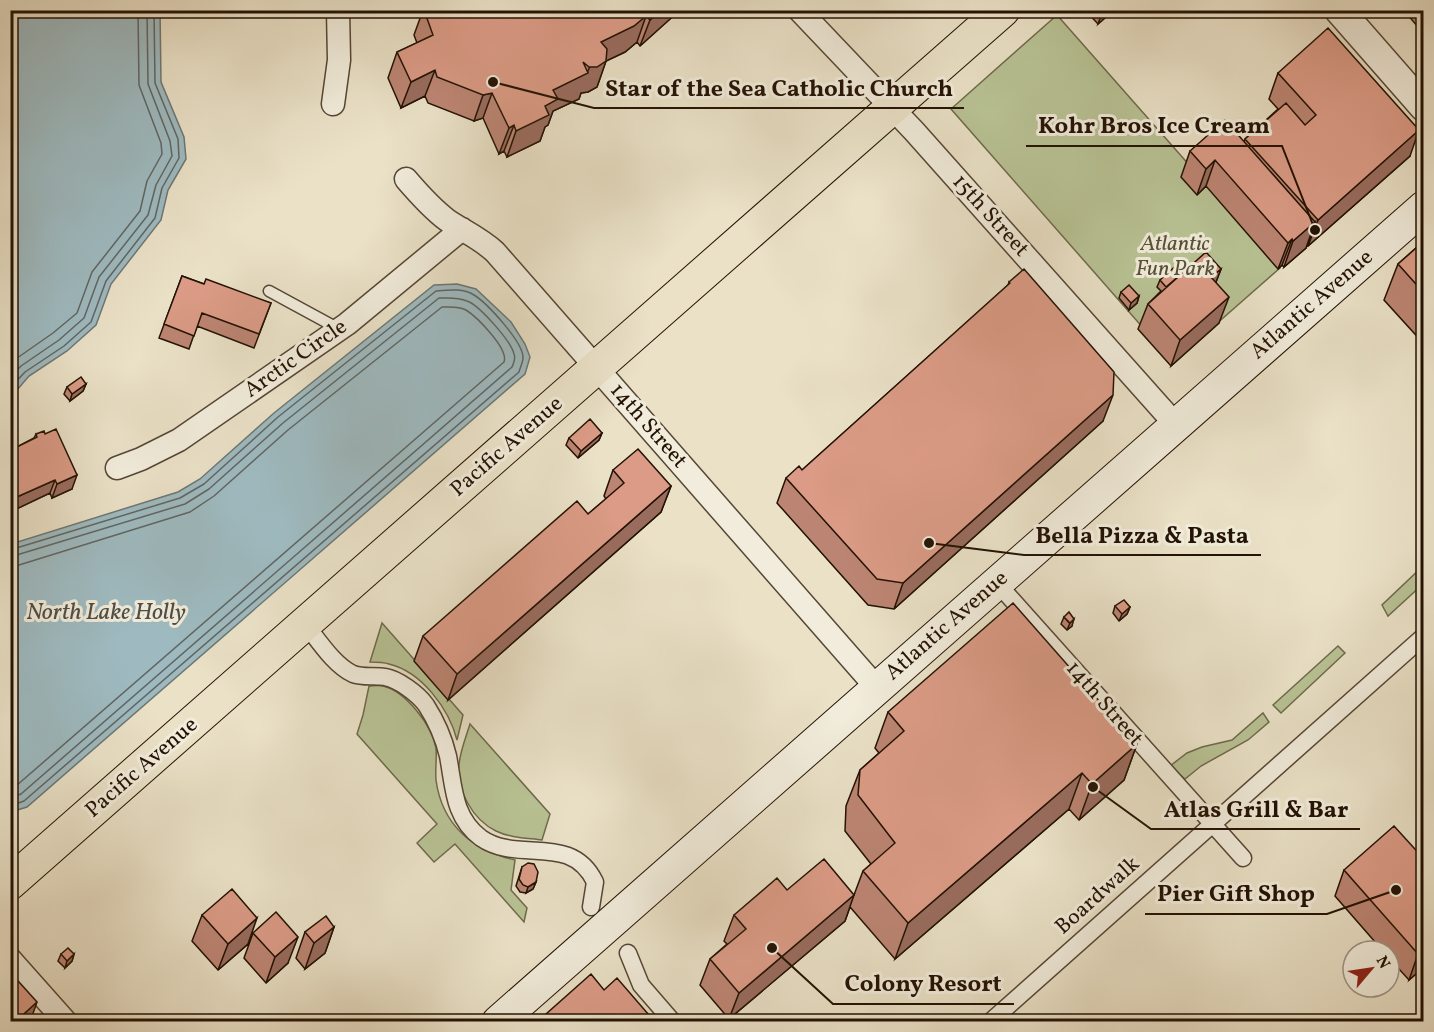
<svg xmlns="http://www.w3.org/2000/svg" width="1434" height="1032" viewBox="0 0 1434 1032" font-family="Vollkorn,serif">
<rect width="100%" height="100%" fill="#eae1c7"/>
<filter id="stains"><feTurbulence type="fractalNoise" baseFrequency=".00333" numOctaves="4"/><feColorMatrix values="0 0 0 0 .2 0 0 0 0 .09 0 0 0 0 .02 0 0 0 .5 -.17"/></filter>
<radialGradient id="worn" r=".72"><stop offset=".6" stop-color="#630" stop-opacity="0"/><stop offset="1" stop-color="#630" stop-opacity=".3"/></radialGradient>
<path fill="#b8c294" stroke="#6e6a4c" stroke-width="1.5" d="M 1057,15 L 1280,268 L 1173,362 L 951,109 Z
M 1423,566 L 1423,584 L 1388,616 L 1382,605 Z
M 382,623 L 463,715 L 457,740 C 449,709 422,672 389,664 C 383,662 376,662 370,662 Z
M 1338,646 L 1345,653 L 1281,713 L 1273,705 Z
M 369,686 C 373,686 379,685 383,686 C 405,691 432,725 436,748 C 437,758 435,769 436,780 C 442,825 473,851 515,860 L 511,890 L 527,908 L 524,922 L 455,844 L 434,862 L 417,843 L 437,824 L 357,734 L 363,715 Z
M 1263,713 L 1269,722 L 1248,740 L 1201,766 L 1185,779 L 1170,766 L 1187,753 L 1202,747 L 1232,740 Z
M 470,724 L 550,814 L 542,840 C 527,838 510,838 496,831 C 473,820 456,790 459,765 C 460,751 466,737 470,724 Z"/>
<path fill="#9ebac0" stroke="#6d7775" stroke-width="1.5" d="M 11,10 L 160,11 L 161,82 L 184,137 L 186,159 L 168,190 L 161,220 L 111,284 L 96,325 L 67,351 L 29,376 L 11,397 Z
M 457,284 L 476,289 L 511,322 L 525,344 L 530,357 L 525,374 L 27,807 L 11,812 L 11,544 L 178,492 L 200,479 L 274,413 L 434,285 Z"/>
<g fill="none" stroke-linecap="round" stroke-linejoin="round">
<path stroke="#606662" stroke-width="1.5" d="M 10,363 L 53,333 L 77,313 L 92,272 L 140,211 L 147,181 L 162,154 L 161,143 L 139,85 L 138,10
M 10,377 L 21,366 L 59,340 L 84,318 L 99,277 L 148,215 L 156,185 L 172,156 L 170,141 L 148,84 L 147,10
M 10,388 L 25,372 L 64,346 L 91,322 L 106,281 L 155,218 L 162,188 L 179,158 L 178,139 L 155,83 L 154,10
M 10,550 L 180,498 L 204,484 L 278,417 L 436,291 C 448,290 463,288 474,295 C 487,303 524,343 523,358 C 523,362 520,368 519,372 L 24,801 L 10,806
M 10,557 L 185,504 L 209,489 L 283,423 L 439,298 C 449,298 458,297 467,301 C 479,305 511,341 514,354 C 516,359 514,362 512,367 L 21,794 L 10,798
M 10,566 L 19,565 L 190,512 L 214,496 L 288,430 L 442,307 C 450,307 459,306 466,310 C 477,317 509,349 504,362 L 16,786 L 10,788"/>
<defs>
<path id="service" d="M 269,291 L 339,329
M 519,1008 L 530,1022"/>
<path id="pedestrian" d="M 997,583 L 1243,858
M 306,625 C 319,641 334,665 353,674 C 364,678 374,675 385,677 C 398,679 418,694 426,705 C 435,719 444,739 448,756 C 454,787 453,817 481,838 C 518,864 571,832 595,882 L 591,907
M 628,953 L 641,985 L 673,1022
M 990,1022 L 1424,636"/>
<path id="minor" d="M 799,10 L 914,131 L 1176,425
M 333,104 L 339,60 L 338,10
M 406,179 C 418,193 431,208 447,220 C 463,231 480,238 495,252 L 877,688
M 117,468 L 141,459 L 179,440 L 347,324 L 462,229
M 10,959 L 66,1022"/>
<path id="tertiary" d="M 1339,10 L 1424,107"/>
<path id="secondary" d="M 498,1022 L 1424,207"/>
<path id="trunk" d="M 10,883 L 1003,10"/>
</defs>
<use href="#service" stroke="#554635" stroke-width="13"/>
<use href="#pedestrian" stroke="#554635" stroke-width="19"/>
<use href="#minor" stroke="#554635" stroke-width="25"/>
<use href="#tertiary" stroke="#554635" stroke-width="31"/>
<use href="#secondary" stroke="#231204" stroke-width="34"/>
<use href="#trunk" stroke="#231204" stroke-width="35"/>
<use href="#service" stroke="#f1ecdb" stroke-width="10"/>
<use href="#pedestrian" stroke="#f1ecdb" stroke-width="16"/>
<use href="#minor" stroke="#f1ecdb" stroke-width="22"/>
<use href="#tertiary" stroke="#f1ecdb" stroke-width="28"/>
<use href="#secondary" stroke="#f1ecdb" stroke-width="32"/>
<use href="#trunk" stroke="#eae1c7" stroke-width="33"/>
</g>
<path fill="#bc8573" stroke="#231204" stroke-width="1.5" d="M 423,10 L 453,12 L 462,17 L 476,10 L 680,10 L 640,46 L 637,42 L 625,52 L 606,61 L 597,87 L 588,92 L 581,93 L 579,99 L 553,111 L 548,125 L 545,127 L 540,141 L 507,157 L 504,151 L 499,154 L 483,118 L 474,121 L 428,103 L 425,96 L 401,108 L 388,78 L 397,52 L 417,43 L 414,35 Z
M 1085,10 L 1114,10 L 1098,24 Z
M 1408,10 L 1424,10 L 1424,34 L 1407,14 Z
M 1278,73 L 1410,156 L 1308,246 L 1307,244 L 1306,248 L 1284,267 L 1282,265 L 1278,269 L 1206,186 L 1197,195 L 1181,177 L 1190,151 L 1244,142 L 1245,139 L 1278,109 L 1269,99 Z
M 1424,241 L 1424,344 L 1384,300 L 1398,264 Z
M 1188,268 L 1221,269 L 1216,282 L 1219,323 L 1171,366 L 1138,329 L 1148,304 L 1161,291 L 1157,287 L 1160,280 Z
M 182,276 L 204,284 L 271,303 L 254,348 L 197,326 L 189,349 L 159,338 Z
M 1009,282 L 1103,421 L 894,609 L 868,605 L 777,503 L 786,478 L 802,470 L 1008,285 Z
M 1121,292 L 1139,296 L 1137,303 L 1129,310 L 1119,298 Z
M 86,384 L 83,391 L 70,401 L 64,394 L 67,387 Z
M 602,433 L 599,440 L 578,458 L 566,445 L 569,438 Z
M 36,434 L 72,489 L 52,498 L 50,493 L 10,512 L 10,442 L 17,447 L 34,438 Z
M 613,470 L 671,486 L 661,512 L 448,700 L 414,661 L 423,636 L 588,514 L 606,499 L 604,496 Z
M 1115,606 L 1130,607 L 1127,614 L 1119,621 L 1113,613 Z
M 1064,617 L 1072,626 L 1067,630 L 1061,624 Z
M 888,712 L 1137,744 L 1124,780 L 1079,820 L 1069,809 L 895,959 L 850,907 L 845,921 L 729,1019 L 700,985 L 710,959 L 727,944 L 724,941 L 734,915 L 787,890 L 854,895 L 863,871 L 871,864 L 845,831 L 846,806 L 860,770 L 879,753 L 875,748 Z
M 1424,859 L 1424,981 L 1417,973 L 1409,980 L 1389,958 L 1389,951 L 1383,951 L 1335,896 L 1344,870 Z
M 522,867 L 536,882 L 533,889 L 526,893 L 520,892 L 516,886 Z
M 202,915 L 248,944 L 218,970 L 192,941 Z
M 334,927 L 325,953 L 305,969 L 296,958 L 305,932 Z
M 253,933 L 288,963 L 266,983 L 244,958 Z
M 61,954 L 74,954 L 72,961 L 65,968 L 58,961 Z"/>
<path fill="#996c5e" stroke="#231204" stroke-width="1.5" d="M 661,10 L 680,10 L 640,46 L 650,20 Z
M 1103,10 L 1114,10 L 1098,24 Z
M 646,16 L 637,42 L 625,52 L 606,61 L 597,87 L 588,92 L 581,93 L 579,99 L 553,111 L 548,125 L 545,127 L 540,141 L 507,157 L 516,131 L 545,106 L 553,90 L 587,73 L 601,42 Z
M 435,70 L 425,96 L 401,108 L 411,82 Z
M 492,93 L 483,118 L 474,121 L 483,95 Z
M 514,125 L 504,151 L 499,154 L 509,128 Z
M 1419,130 L 1410,156 L 1308,246 L 1318,220 Z
M 1215,160 L 1206,186 L 1197,195 L 1206,169 Z
M 1315,222 L 1306,248 L 1284,267 L 1293,241 Z
M 1292,239 L 1282,265 L 1278,269 L 1288,243 Z
M 1221,269 L 1211,295 L 1211,277 Z
M 1139,296 L 1137,303 L 1129,310 L 1131,303 Z
M 1229,297 L 1219,323 L 1171,366 L 1180,340 Z
M 86,384 L 83,391 L 70,401 L 72,394 Z
M 1113,395 L 1103,421 L 894,609 L 903,583 Z
M 602,433 L 599,440 L 578,458 L 581,451 Z
M 77,475 L 72,489 L 52,498 L 57,484 Z
M 55,480 L 50,493 L 10,512 L 10,500 Z
M 671,486 L 661,512 L 448,700 L 457,674 Z
M 1130,607 L 1127,614 L 1119,621 L 1122,614 Z
M 1074,619 L 1072,626 L 1067,630 L 1070,623 Z
M 1137,744 L 1124,780 L 1079,820 L 1092,784 Z
M 1082,773 L 1069,809 L 895,959 L 908,923 Z
M 536,882 L 533,889 L 526,893 L 528,887 Z
M 854,895 L 845,921 L 729,1019 L 739,993 Z
M 257,918 L 248,944 L 218,970 L 228,944 Z
M 334,927 L 325,953 L 305,969 L 314,943 Z
M 298,937 L 288,963 L 266,983 L 275,957 Z
M 1424,949 L 1424,954 L 1417,973 L 1409,980 L 1418,954 Z
M 74,954 L 72,961 L 65,968 L 67,961 Z
M 37,1002 L 30,1022 L 15,1022 Z"/>
<path fill="#db9b86" stroke="#231204" stroke-width="1.5" d="M 424,10 L 452,10 L 453,12 L 459,10 L 462,17 L 476,10 L 661,10 L 650,20 L 646,16 L 634,26 L 601,42 L 607,49 L 606,61 L 597,67 L 589,67 L 583,62 L 588,73 L 553,90 L 558,99 L 545,106 L 549,115 L 516,131 L 514,125 L 509,128 L 492,93 L 483,95 L 437,77 L 435,70 L 411,82 L 397,52 L 433,35 Z
M 1328,28 L 1419,130 L 1318,220 L 1245,139 L 1286,103 L 1305,125 L 1316,115 L 1278,73 Z
M 1225,120 L 1315,222 L 1293,241 L 1292,239 L 1288,243 L 1215,160 L 1206,169 L 1190,151 Z
M 1424,241 L 1424,293 L 1398,264 Z
M 1206,252 L 1221,269 L 1211,277 L 1229,297 L 1180,340 L 1148,304 Z
M 1182,260 L 1188,268 L 1166,287 L 1160,280 Z
M 1024,269 L 1114,372 L 1113,395 L 903,583 L 877,579 L 786,478 L 799,466 L 802,470 L 1010,283 L 1009,282 Z
M 182,276 L 204,284 L 206,279 L 271,303 L 259,334 L 202,313 L 194,336 L 164,324 Z
M 1129,285 L 1139,296 L 1131,303 L 1121,292 Z
M 81,377 L 86,384 L 72,394 L 67,387 Z
M 590,419 L 602,433 L 581,451 L 569,438 Z
M 56,429 L 77,475 L 57,484 L 55,480 L 10,500 L 10,442 L 14,441 L 17,447 L 37,437 L 36,434 L 44,431 L 45,434 Z
M 638,449 L 671,486 L 457,674 L 423,636 L 577,501 L 588,514 L 624,483 L 613,470 Z
M 1124,600 L 1130,607 L 1122,614 L 1115,606 Z
M 1013,603 L 1137,744 L 1092,784 L 1082,773 L 908,923 L 863,871 L 895,843 L 858,795 L 860,770 L 904,731 L 888,712 Z
M 1069,612 L 1074,619 L 1070,623 L 1064,617 Z
M 1394,826 L 1424,859 L 1424,949 L 1418,954 L 1344,870 Z
M 824,859 L 854,895 L 739,993 L 710,959 L 746,929 L 734,915 L 777,878 L 787,890 Z
M 528,863 L 534,864 L 538,872 L 536,882 L 528,887 L 523,885 L 519,879 L 522,867 Z
M 232,889 L 257,918 L 228,944 L 202,915 Z
M 276,912 L 298,937 L 275,957 L 253,933 Z
M 326,916 L 334,927 L 314,943 L 305,932 Z
M 68,948 L 74,954 L 67,961 L 61,954 Z
M 10,972 L 37,1002 L 15,1022 L 10,1022 Z
M 591,974 L 604,990 L 617,978 L 655,1022 L 537,1022 Z"/>
<g text-anchor="middle" dominant-baseline="central" stroke-width="6" stroke-linejoin="round" paint-order="stroke">
<g font-size="22" fill="#231204" stroke="#f1ecdb">
<text transform="translate(990 216) rotate(48)">15th Street</text>
<text transform="translate(1312 305) rotate(-41)">Atlantic Avenue</text>
<text transform="translate(296 359) rotate(-35)">Arctic Circle</text>
<text transform="translate(648 426) rotate(49)">14th Street</text>
<text transform="translate(507 447) rotate(-41)">Pacific Avenue</text>
<text transform="translate(947 626) rotate(-41)">Atlantic Avenue</text>
<text transform="translate(1104 704) rotate(49)">14th Street</text>
<text transform="translate(142 768) rotate(-41)">Pacific Avenue</text>
<text transform="translate(1098 896) rotate(-42)">Boardwalk</text>
</g>
<g font-size="22" font-style="italic" fill="#575036" stroke="#f1ecdb">
<text x="1175" y="244">Atlantic<tspan x="1175" dy="25">Fun Park</tspan></text>
</g>
<g font-size="24" font-style="italic" fill="#4e4d46" stroke="#f1ecdb">
<text x="106" y="613">North Lake Holly</text>
</g>
</g>
<path fill="none" stroke="#231204" stroke-width="2" d="M493 82L594 108H964M1315 230L1282 146H1026M929 543L1024 555H1261M1093 787L1151 829H1360M1396 890L1327 914H1145M772 948L833 1004H1014"/>
<g fill="#231204" stroke="#f1ecdb" stroke-width="2">
<circle cx="493" cy="82" r="6"/>
<circle cx="1315" cy="230" r="6"/>
<circle cx="929" cy="543" r="6"/>
<circle cx="1093" cy="787" r="6"/>
<circle cx="1396" cy="890" r="6"/>
<circle cx="772" cy="948" r="6"/>
</g>
<g font-size="24" text-anchor="middle" font-weight="bold" fill="#231204" stroke="#f1ecdb" stroke-width="6" stroke-linejoin="round" paint-order="stroke">
<text x="779" y="96">Star of the Sea Catholic Church</text>
<text x="1154" y="133">Kohr Bros Ice Cream</text>
<text x="1142" y="543">Bella Pizza &amp; Pasta</text>
<text x="1256" y="817">Atlas Grill &amp; Bar</text>
<text x="1236" y="901">Pier Gift Shop</text>
<text x="923" y="991">Colony Resort</text>
</g>
<rect width="1434" height="1032" fill="none" stroke="#eae1c7" stroke-width="36"/>
<rect x="12" y="12" width="1410" height="1008" fill="none" stroke="#231204" stroke-width="3"/>
<rect x="18" y="18" width="1398" height="996" fill="none" stroke="#231204" stroke-width="1.5"/>
<g transform="translate(1371 969) rotate(61)"><circle r="28" fill="#f1ecdb" stroke="#9f9585" stroke-width="1.5"/>
<path d="M0-4.5L10 22L0 15L-10 22Z" fill="#8f2418"/>
<text y="-9" font-size="16" font-weight="bold" text-anchor="middle" fill="#231204">N</text>
</g>
<rect width="100%" height="100%" filter="url(#stains)"/>
<rect width="100%" height="100%" fill="url(#worn)"/>
</svg>
